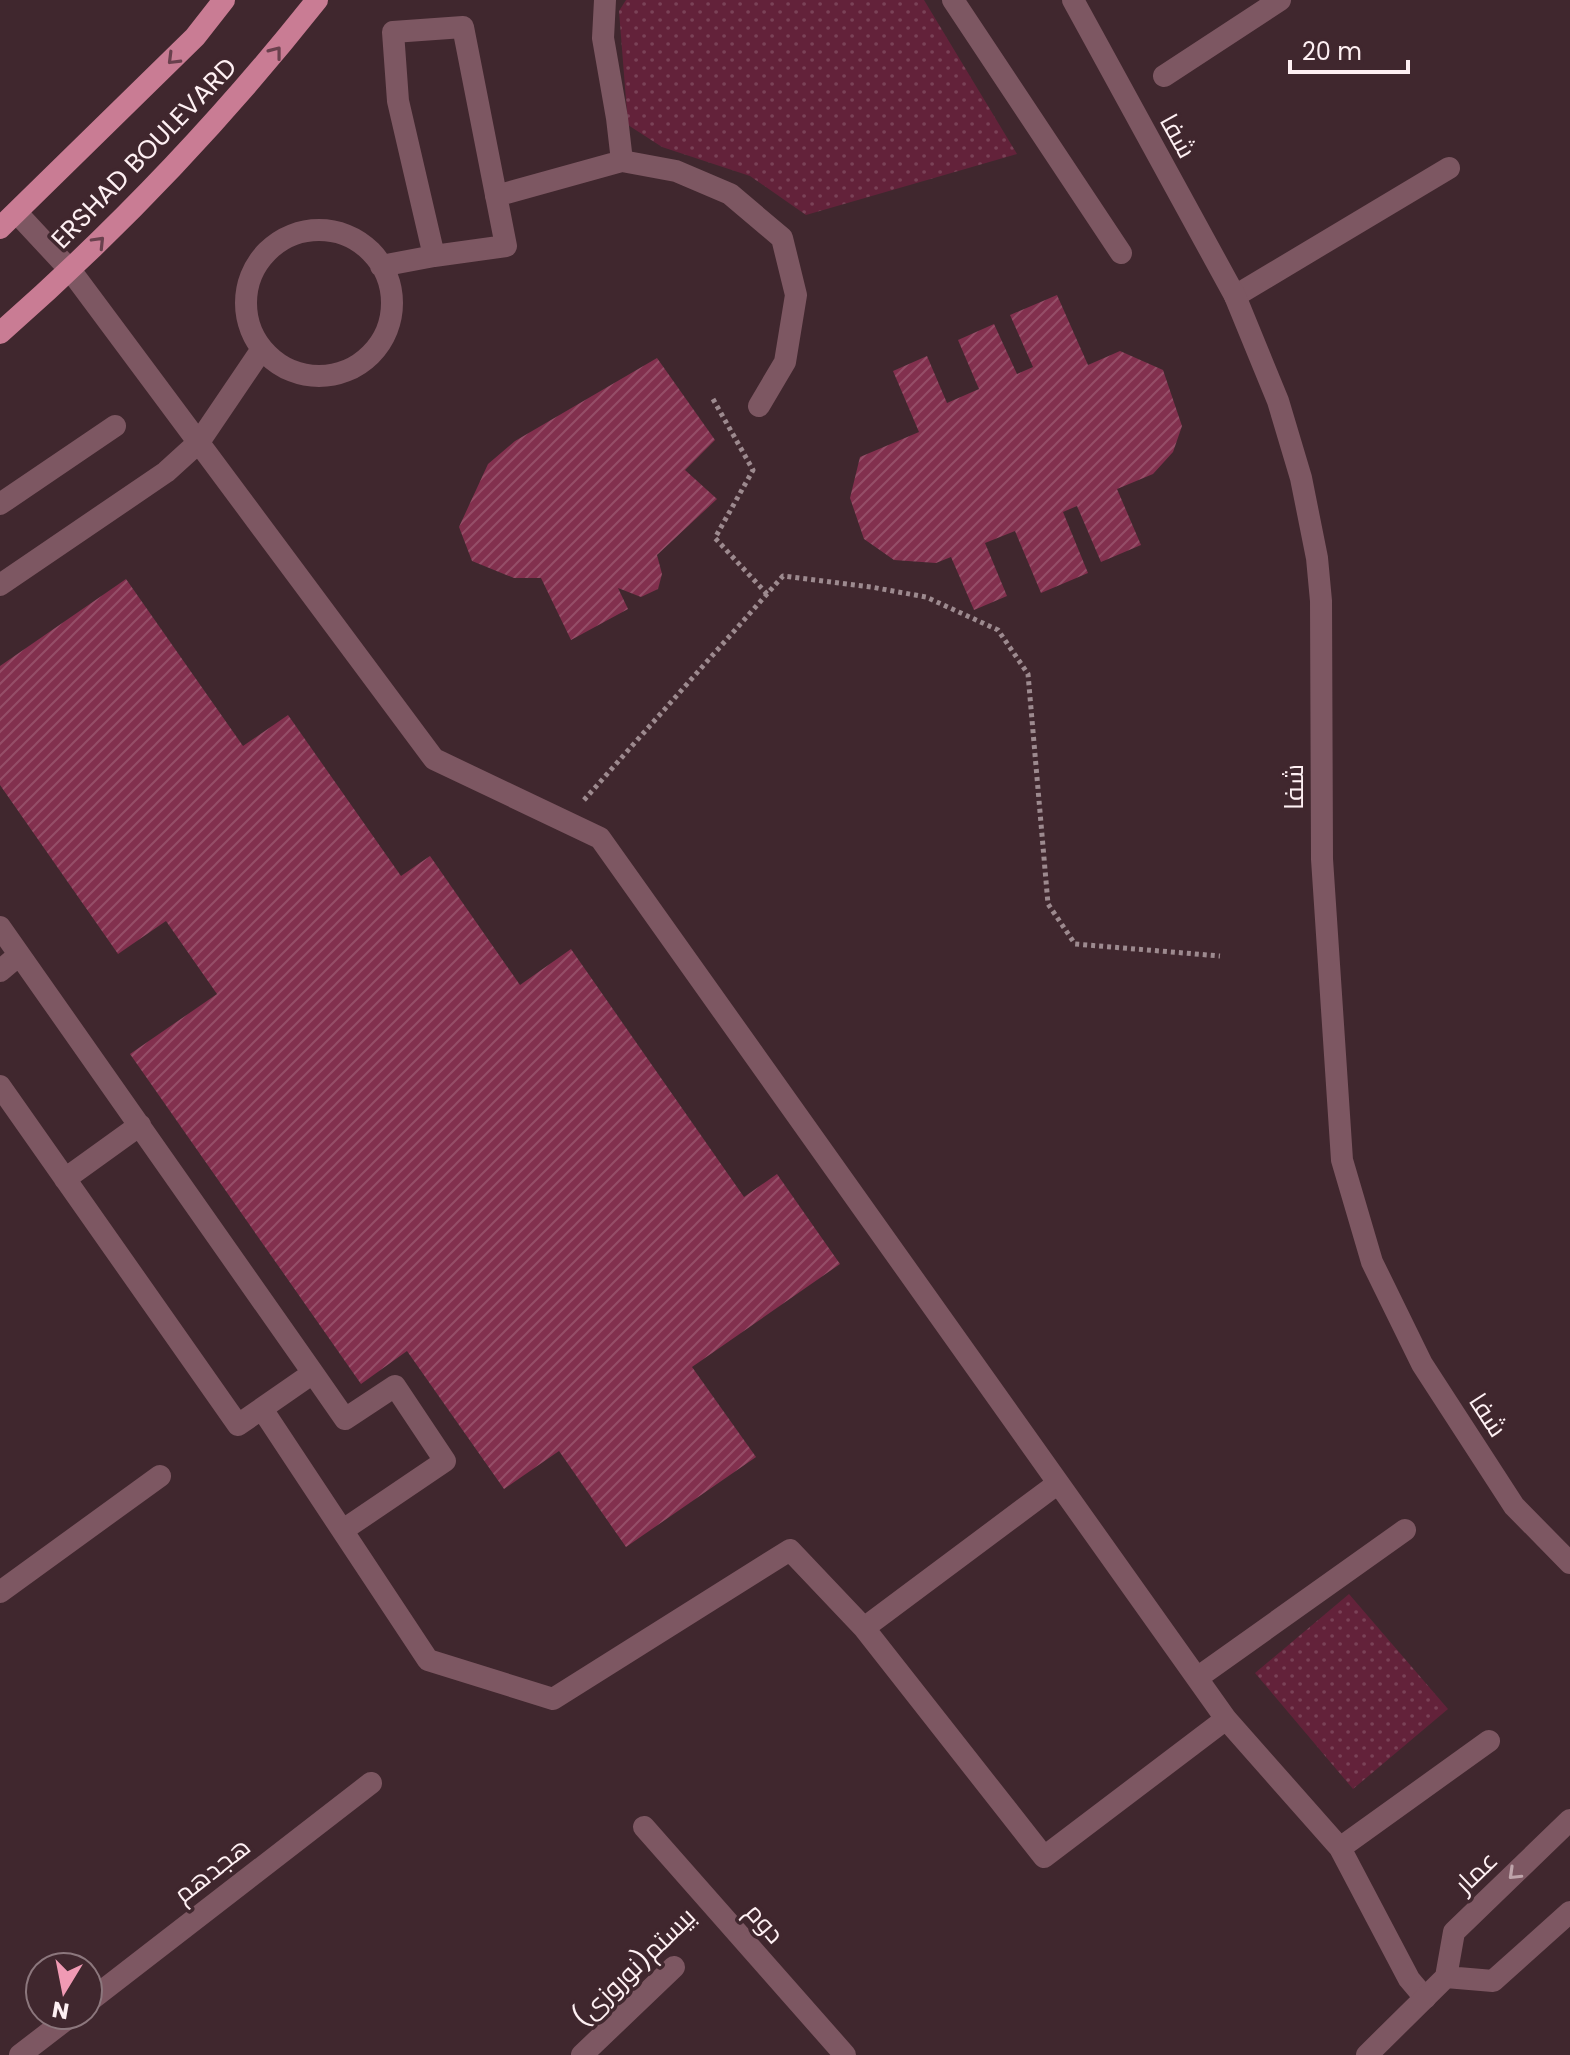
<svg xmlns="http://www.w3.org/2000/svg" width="1570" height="2055" viewBox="0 0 1570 2055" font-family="Poppins,Cairo,sans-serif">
<defs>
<pattern id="grass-dots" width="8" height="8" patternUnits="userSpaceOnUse" patternTransform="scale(2)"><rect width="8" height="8" fill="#63223a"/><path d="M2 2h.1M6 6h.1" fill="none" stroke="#7a4257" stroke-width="1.8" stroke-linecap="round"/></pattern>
<pattern id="building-hatch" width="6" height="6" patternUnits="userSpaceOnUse" patternTransform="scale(2)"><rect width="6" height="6" fill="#82304e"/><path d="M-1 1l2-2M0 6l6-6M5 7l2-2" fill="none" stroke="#954e68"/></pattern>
</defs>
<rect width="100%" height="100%" fill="#40272e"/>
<path fill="url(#grass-dots)" d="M 626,0 L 924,0 L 1017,154 L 806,215 L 750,176 L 662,147 L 628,125 L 619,11 Z
M 1349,1594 L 1448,1709 L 1353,1789 L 1255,1673 Z"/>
<path fill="url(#building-hatch)" d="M 1057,295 L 1088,365 L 1120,351 L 1163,370 L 1182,426 L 1173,452 L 1153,474 L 1117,489 L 1141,545 L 1101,562 L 1077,506 L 1063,512 L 1088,573 L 1041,593 L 1015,531 L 985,543 L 1007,596 L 974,610 L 951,557 L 936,563 L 894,560 L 864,539 L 850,498 L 860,457 L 919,432 L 893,371 L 927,356 L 947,403 L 979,389 L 958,340 L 994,324 L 1017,374 L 1033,367 L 1010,315 Z
M 657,358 L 715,440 L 685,470 L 717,499 L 657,555 L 662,574 L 658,589 L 641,597 L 618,588 L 628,609 L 571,640 L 541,578 L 514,578 L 472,561 L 459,527 L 488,464 L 515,441 Z
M 126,579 L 243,746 L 288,715 L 401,876 L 430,856 L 520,985 L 571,949 L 744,1197 L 777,1174 L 840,1264 L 692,1367 L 756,1457 L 626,1547 L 559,1451 L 504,1489 L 407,1351 L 361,1384 L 130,1054 L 217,994 L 166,921 L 118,954 L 0,785 L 0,666 Z"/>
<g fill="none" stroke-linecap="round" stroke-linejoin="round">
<path stroke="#9d8a8f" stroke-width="5" stroke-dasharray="4 4" stroke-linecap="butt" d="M 713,399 L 753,470 L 715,538 L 767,594
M 584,800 L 783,576 L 871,587 L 926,597 L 998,630 L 1028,674 L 1048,904 L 1075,944 L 1220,956"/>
<path stroke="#7d5762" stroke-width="22" d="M 953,0 L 1121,253
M 622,161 L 676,171 L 730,194 L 782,238 L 796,295 L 785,362 L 759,406
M 496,196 L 622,161 L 617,118 L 603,38 L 605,0
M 17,213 L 71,271 L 434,759 L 600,838 L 1226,1719 L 1340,1848 L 1409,1979 L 1425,1998
M246 303a73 73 0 1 1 146 0a73 73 0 1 1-146 0Z
M 381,266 L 434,256 L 398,101 L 393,32 L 463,27 L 506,246 L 434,256
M 0,504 L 115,426
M 0,585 L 166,472 L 199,442 L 262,349
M 0,927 L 313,1373 L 238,1425 L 0,1086
M 0,971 L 19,955
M 65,1179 L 140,1125
M 313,1373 L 345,1419 L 395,1386 L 445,1461 L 343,1530
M 262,1409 L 428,1660 L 553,1699 L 790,1550 L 864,1628
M 1057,1484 L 864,1628 L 1044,1857 L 1226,1719
M 1197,1678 L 1405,1530
M 1340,1848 L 1489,1741"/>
<path stroke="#7d5762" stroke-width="22" d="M 1164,76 L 1280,0
M 1235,296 L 1449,168
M 0,1592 L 160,1476
M 644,1827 L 845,2055
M 88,2002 L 371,1783
M 20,2055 L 72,2015
M 582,2055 L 674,1967"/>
<path stroke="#7d5762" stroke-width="22" d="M 1073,0 L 1235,296 L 1278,401 L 1301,478 L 1317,558 L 1321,601 L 1322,859 L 1342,1160 L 1372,1262 L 1422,1364 L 1514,1506 L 1570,1563
M 1446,1977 L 1493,1981 L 1570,1912
M 1367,2055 L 1446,1977 L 1454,1932 L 1570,1820"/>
<path stroke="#c97c94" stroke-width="22" d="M 0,228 L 195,37 L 224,0
M 0,333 C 115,232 222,120 317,0"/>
</g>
<defs><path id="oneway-chevron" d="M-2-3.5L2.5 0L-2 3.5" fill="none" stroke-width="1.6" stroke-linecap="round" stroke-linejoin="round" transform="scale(2)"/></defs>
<g stroke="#69404d">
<use href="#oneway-chevron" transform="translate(276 52) rotate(-52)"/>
<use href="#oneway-chevron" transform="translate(173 59) rotate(135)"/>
<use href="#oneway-chevron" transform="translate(99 242) rotate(-46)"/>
</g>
<use stroke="#bea4aa" href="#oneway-chevron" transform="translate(1514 1874) rotate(136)"/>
<g text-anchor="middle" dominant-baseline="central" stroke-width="7" stroke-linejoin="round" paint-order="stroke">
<g font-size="26" fill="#fef0f3" stroke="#40272e">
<text transform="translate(1178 136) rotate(61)">شفا</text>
<text transform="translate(144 153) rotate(-46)">ERSHAD BOULEVARD</text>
<text transform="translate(1294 787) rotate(-90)">شفا</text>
<text transform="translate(1488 1415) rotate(57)">شفا</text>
<text transform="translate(212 1870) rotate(-38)">هجدهم</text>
<text transform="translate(1476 1872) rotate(-44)">عمار</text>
<text transform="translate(765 1923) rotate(49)">دوم</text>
<text transform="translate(634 1967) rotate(-44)">بیستم(نوروزی)</text>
</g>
</g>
<g transform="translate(64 1991) rotate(190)"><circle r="38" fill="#40272e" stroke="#8c777d" stroke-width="2"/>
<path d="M0-6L14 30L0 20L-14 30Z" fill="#f09ab4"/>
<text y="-12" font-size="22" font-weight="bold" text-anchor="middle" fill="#fef0f3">N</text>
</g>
<path d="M1290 60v12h118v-12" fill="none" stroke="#fef0f3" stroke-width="4"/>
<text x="1302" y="60" font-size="24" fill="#fef0f3" stroke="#40272e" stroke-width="6" paint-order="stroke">20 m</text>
</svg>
